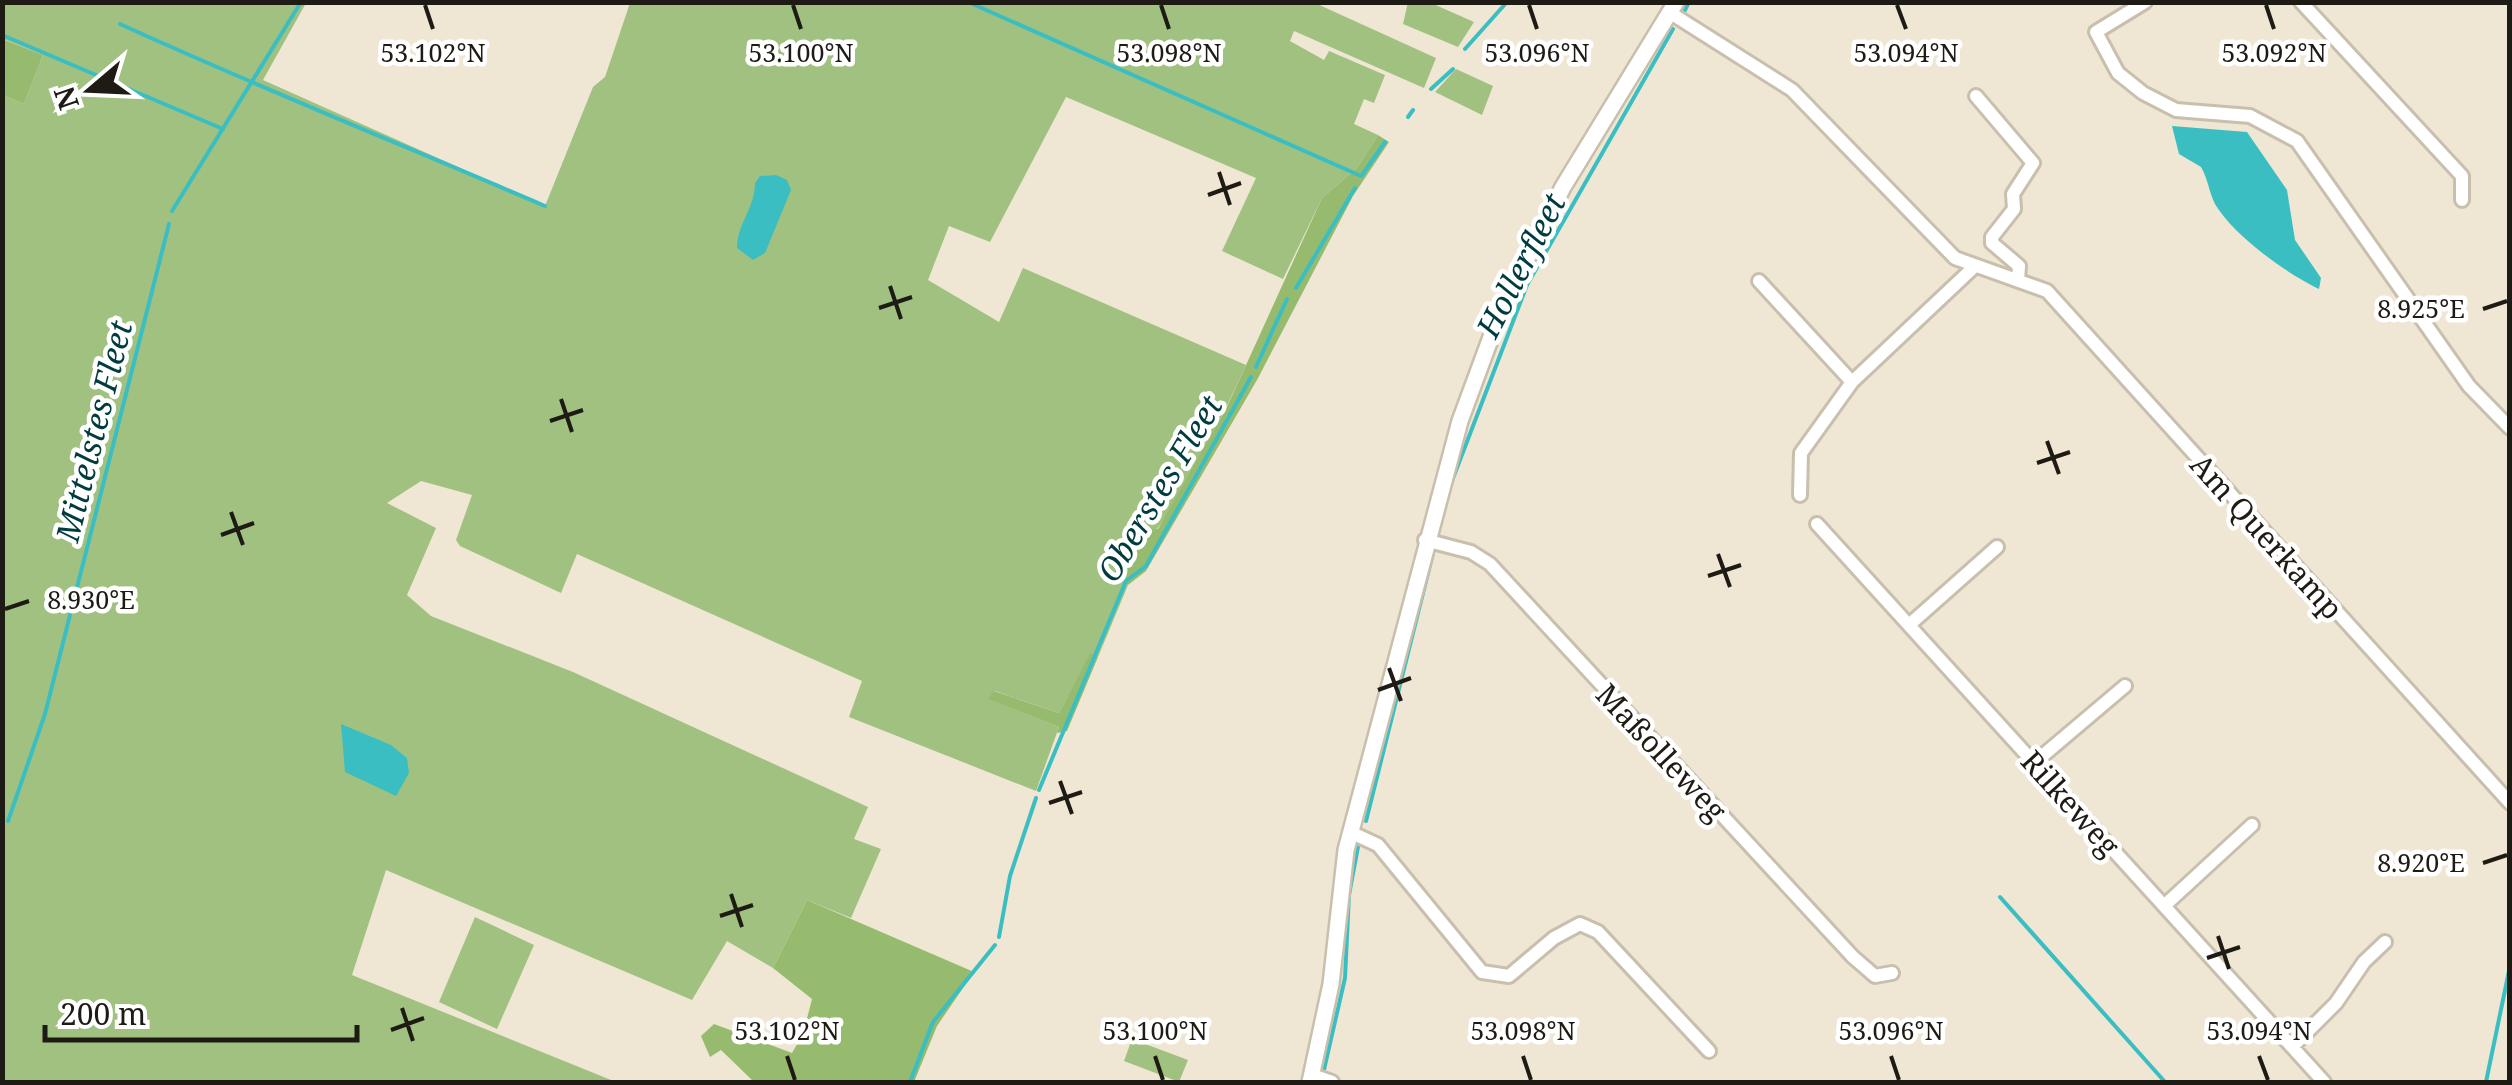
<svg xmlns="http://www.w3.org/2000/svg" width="2512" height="1085" viewBox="0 0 2512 1085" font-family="'Noto Serif',serif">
<rect width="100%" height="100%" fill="#efe7d4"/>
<path fill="#a1c180" d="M 1408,2 L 1431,3 L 1474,22 L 1458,47 L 1403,24 Z
M 3,3 L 306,3 L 263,80 L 545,206 L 593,87 L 605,77 L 630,3 L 1315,3 L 1436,58 L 1424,88 L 1294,31 L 1290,41 L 1324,60 L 1329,51 L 1385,75 L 1374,103 L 1364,99 L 1354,124 L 1378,135 L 1357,168 L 1322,198 L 1283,279 L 1222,251 L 1256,178 L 1066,97 L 990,242 L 949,226 L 928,280 L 999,322 L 1023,268 L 1246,365 C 1222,417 1197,470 1165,518 C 1150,541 1129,556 1117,581 L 1128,585 L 1098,657 L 1090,654 L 1059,713 L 995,691 L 989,699 L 1059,727 L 1036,791 L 849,717 L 862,681 L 577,554 L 561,593 L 460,546 L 456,540 L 472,495 L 421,481 L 387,503 L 436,528 L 407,595 L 431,616 L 573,672 L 868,807 L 854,839 L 881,849 L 851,918 L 807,900 L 773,968 L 727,941 L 692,1000 L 386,870 L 352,975 L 616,1082 L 3,1082 L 3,95 L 24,104 L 43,55 L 3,39 Z
M 1456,69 L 1493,86 L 1482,115 L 1435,92 Z
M 475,917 L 534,945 L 497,1029 L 439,1002 Z
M 1132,1039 L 1188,1060 L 1179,1082 L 1124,1061 Z"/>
<path fill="#96bb6f" d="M 2,39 L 43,55 L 24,104 L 3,95 Z
M 1378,135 L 1389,142 L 1353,196 L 1257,380 L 1146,571 L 1128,585 L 1117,581 L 1138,532 L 1158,529 L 1226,409 L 1322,198 L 1357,168 Z
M 1090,653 L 1098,657 L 1067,731 L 1057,733 L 1059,727 L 988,699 L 994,691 L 1059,713 Z
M 807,900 L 974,972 L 937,1026 L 914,1082 L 754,1082 L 721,1050 L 710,1057 L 701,1036 L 714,1024 L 792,1053 L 803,1034 L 812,999 L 773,968 Z"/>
<path fill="#3bbec2" d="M 2172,126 L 2247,132 L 2287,190 L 2295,240 L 2321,278 L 2319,289 C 2287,274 2233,235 2215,204 C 2209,192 2208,179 2201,167 L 2179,154 Z
M 776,175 L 787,180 L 791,190 L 765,253 L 753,260 L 737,248 C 737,224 755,208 755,183 L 760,176 Z
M 341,724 L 391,745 L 407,758 L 409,773 L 396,796 L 345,772 Z"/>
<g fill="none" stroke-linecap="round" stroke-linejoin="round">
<path stroke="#3bbec2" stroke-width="4" d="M 968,2 L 1361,176
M 1685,10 L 1689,2
M 120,24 C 260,88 403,145 545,206
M 2,35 L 223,129
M 1465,49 L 1507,2
M 1431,89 L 1453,69
M 1408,117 L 1413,110
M 1362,175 L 1385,142
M 172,211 L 301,2
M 1296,288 L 1355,188
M 1256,367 L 1287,299
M 1450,486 L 1527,285 L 1673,29
M 1039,790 L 1126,581 L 1146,566 L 1251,377
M 8,821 L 45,714 L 169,224
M 1366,821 L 1433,553
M 2000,897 L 2165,1082
M 999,937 L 1010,876 L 1036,798
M 1323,1074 L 1345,978 L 1349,895 L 1358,847
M 910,1082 L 933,1022 L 995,945
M 2486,1082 L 2510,966"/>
<defs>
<path id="minor" d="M 2145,2 L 2096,32 L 2118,73 L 2143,93 L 2176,110 L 2250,116 L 2297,141 L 2469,386 L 2510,428
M 2301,2 L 2462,176 L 2462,200
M 1669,12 L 1792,90 L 1955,258 L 2047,291 L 2510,803
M 1976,96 L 2033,163 L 2013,194 L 2014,209 L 1992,237 L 1992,243 L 2019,266 L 2018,280
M 1759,281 L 1852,382
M 1800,495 L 1801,453 L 1852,382 L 1974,267
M 1817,524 L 2324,1082
M 1425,540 L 1471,552 L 1490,564 L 1853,957 L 1875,976 L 1892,973
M 1909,625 L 1997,547
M 2034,763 L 2125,686
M 1350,832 L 1378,845 L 1482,972 L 1509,976 L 1554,938 L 1580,924 L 1598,932 L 1709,1051
M 2164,906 L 2252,825
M 2292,1047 L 2336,1003 L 2364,962 L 2385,942
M 1312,1075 L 1332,1082"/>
<path id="tertiary" d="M 1310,1082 L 1331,984 L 1346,850 L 1460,421 L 1501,310 L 1563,187 L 1676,2"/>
</defs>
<use href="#minor" stroke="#c8bfad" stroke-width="18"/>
<use href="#tertiary" stroke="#c8bfad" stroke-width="20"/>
<use href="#minor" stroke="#fff" stroke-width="12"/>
<use href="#tertiary" stroke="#fff" stroke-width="15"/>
</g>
<path fill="none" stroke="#1e1b14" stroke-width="4" d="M 425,5 L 433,29M 793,5 L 801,29M 1161,5 L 1169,29M 1529,5 L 1537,29M 1897,5 L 1906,29M 2266,5 L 2274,29M 1219,172 L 1230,205M 1208,195 L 1241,183M 890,286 L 901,319M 879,308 L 912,297M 2483,309 L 2507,301M 561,399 L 572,432M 550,421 L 583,410M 2047,441 L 2059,474M 2037,463 L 2070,452M 231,512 L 243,545M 221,535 L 254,523M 1718,554 L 1730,587M 1708,576 L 1741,565M 5,609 L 29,601M 1389,668 L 1401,701M 1378,690 L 1411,678M 1060,781 L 1072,814M 1049,803 L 1082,792M 2483,863 L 2507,855M 731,894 L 742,927M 720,916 L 753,905M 2218,936 L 2229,969M 2207,958 L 2240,947M 402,1008 L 413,1041M 391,1030 L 424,1018M 787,1056 L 795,1080M 1155,1056 L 1163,1080M 1523,1056 L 1531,1080M 1891,1056 L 1899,1080M 2259,1056 L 2268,1080"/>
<g text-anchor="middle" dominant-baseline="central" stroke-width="9" stroke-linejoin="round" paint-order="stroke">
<g font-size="30" fill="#1e1b14" stroke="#fff">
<text transform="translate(2267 536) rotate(48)">Am Querkamp</text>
<text transform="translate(1662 752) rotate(47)">Maßolleweg</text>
<text transform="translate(2071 803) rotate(48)">Rilkeweg</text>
</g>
<g font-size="32" font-style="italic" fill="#003c3e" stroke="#fff">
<text transform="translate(1520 265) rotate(-63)">Hollerfleet</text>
<text transform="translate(93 431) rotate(-76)">Mittelstes Fleet</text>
<text transform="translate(1159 488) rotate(-59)">Oberstes Fleet</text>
</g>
</g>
<g font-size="25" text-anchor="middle" fill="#1e1b14" stroke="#fff" stroke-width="9" stroke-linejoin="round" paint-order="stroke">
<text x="433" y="62">53.102°N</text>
<text x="801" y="62">53.100°N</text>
<text x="1169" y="62">53.098°N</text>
<text x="1537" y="62">53.096°N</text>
<text x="1906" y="62">53.094°N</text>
<text x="2274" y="62">53.092°N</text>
<text x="2421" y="318">8.925°E</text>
<text x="91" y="609">8.930°E</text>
<text x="2421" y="872">8.920°E</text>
<text x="787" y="1040">53.102°N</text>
<text x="1155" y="1040">53.100°N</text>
<text x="1523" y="1040">53.098°N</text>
<text x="1891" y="1040">53.096°N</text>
<text x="2259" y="1040">53.094°N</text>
</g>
<rect width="2512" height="1085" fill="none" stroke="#1e1b14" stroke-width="10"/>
<g transform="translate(90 90) rotate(251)" stroke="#ffffff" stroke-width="8" paint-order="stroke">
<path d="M0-8L18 38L0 25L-18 38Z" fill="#1e1b14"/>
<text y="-15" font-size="28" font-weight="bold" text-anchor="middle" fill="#1e1b14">N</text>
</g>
<path d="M45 1025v15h312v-15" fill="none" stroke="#1e1b14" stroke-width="5"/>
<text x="60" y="1025" font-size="30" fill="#1e1b14" stroke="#ffffff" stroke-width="8" paint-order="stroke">200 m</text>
</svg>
